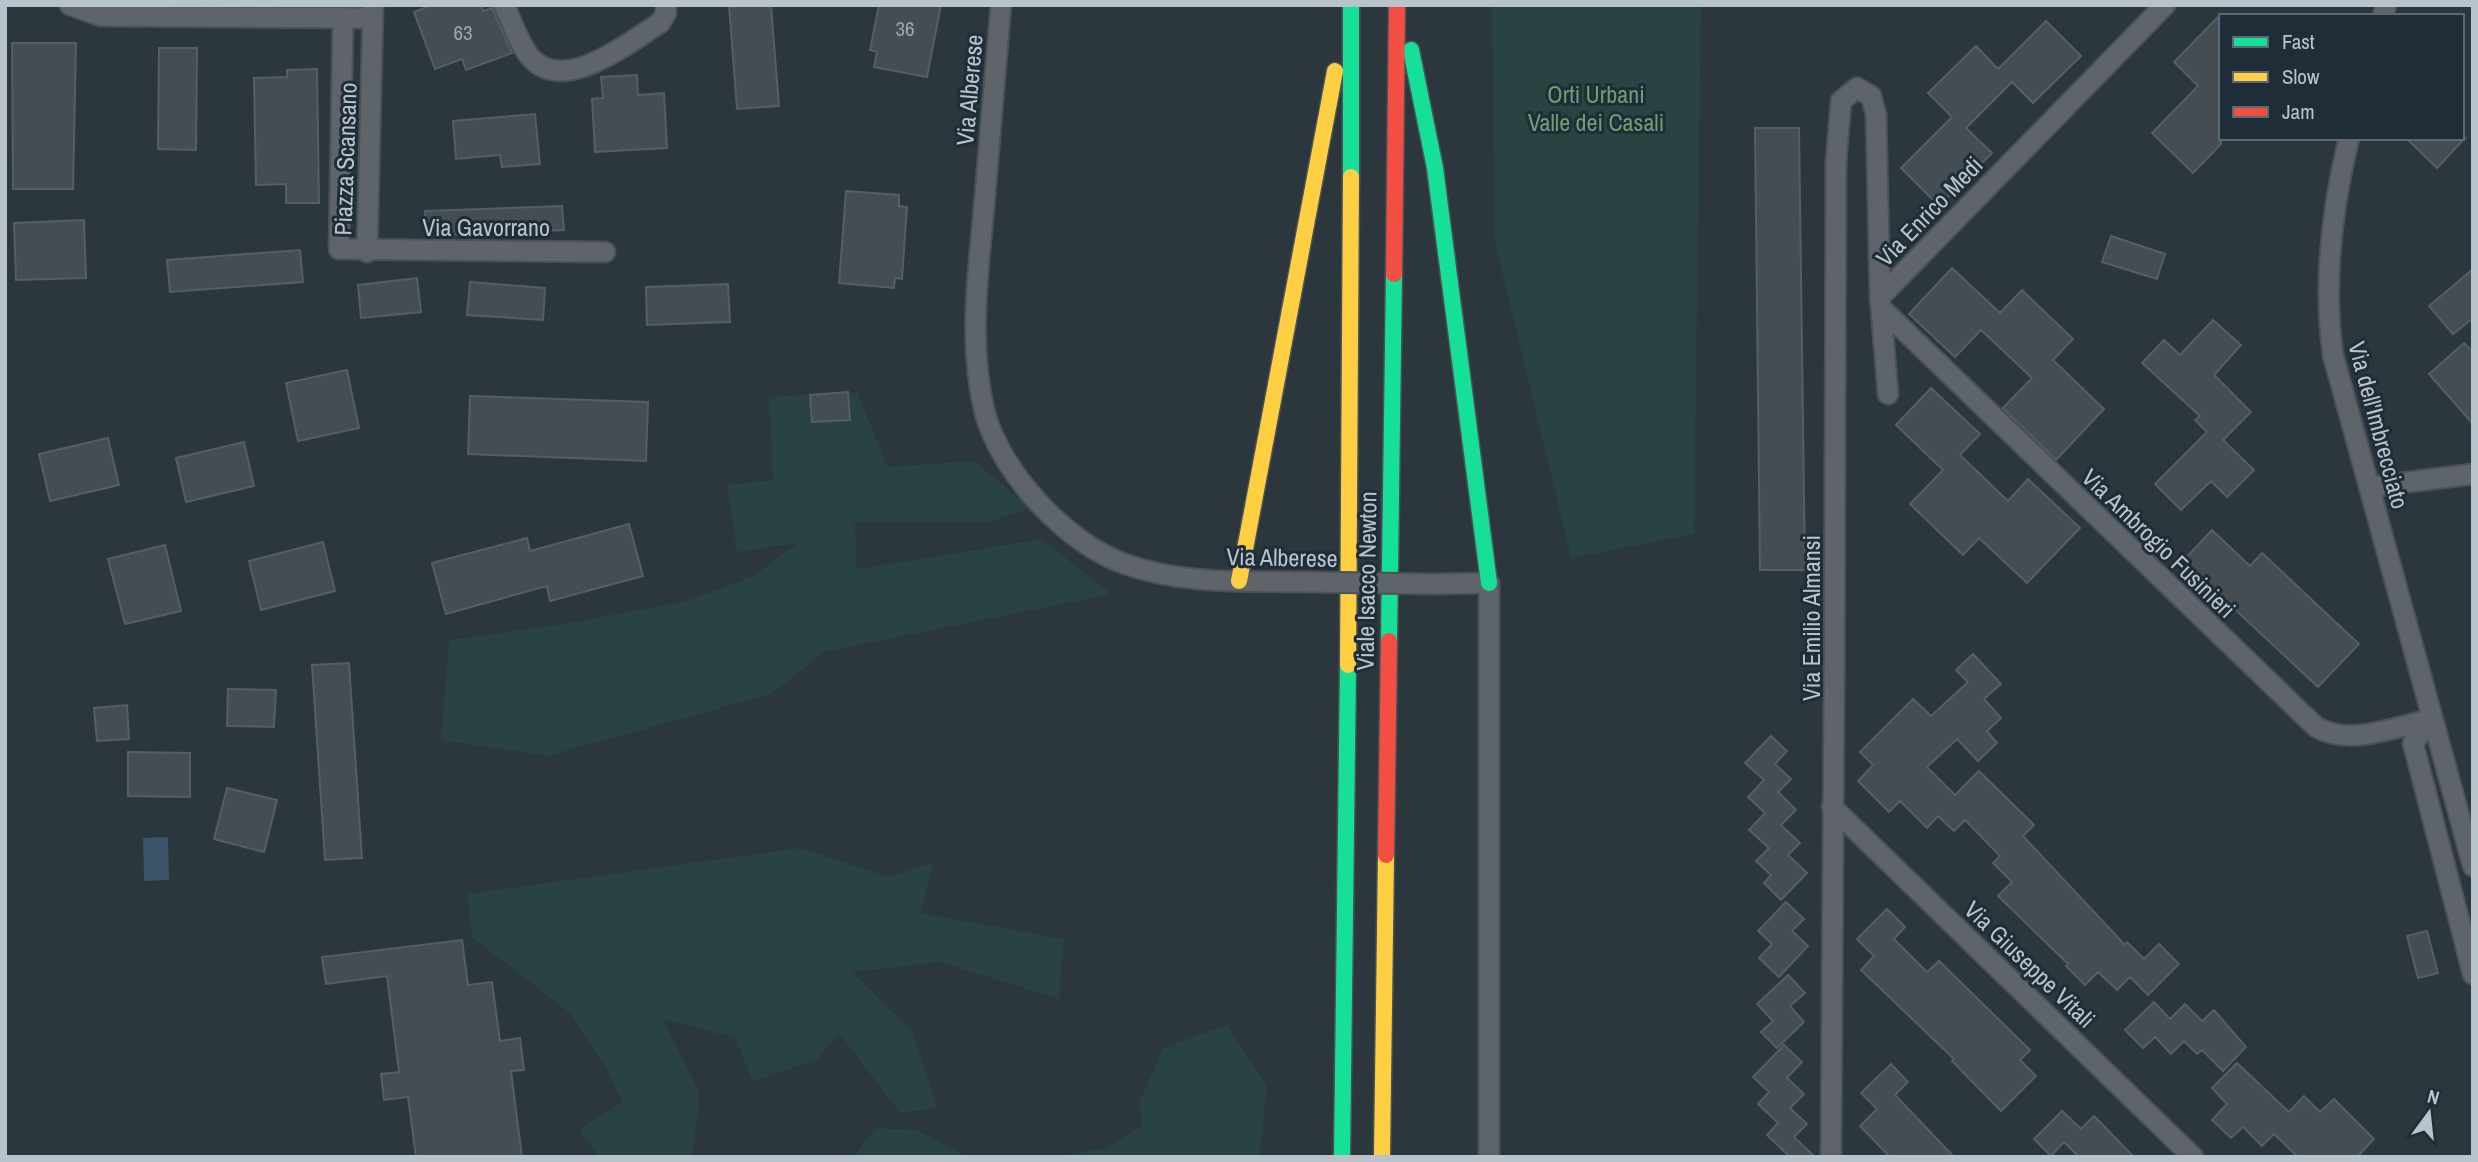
<svg xmlns="http://www.w3.org/2000/svg" width="2478" height="1162" viewBox="0 0 2478 1162" font-family="'Archivo Narrow',sans-serif">
<rect width="100%" height="100%" fill="#2c363d"/>
<path fill="#294242" d="M 1492,5 L 1701,5 L 1694,534 L 1571,558 L 1495,242 Z
M 857,392 L 888,467 L 975,461 L 1030,508 L 990,522 L 855,523 L 857,569 L 1042,539 L 1111,594 L 824,652 L 771,694 L 547,756 L 441,740 L 449,640 L 564,624 L 687,601 L 753,576 L 798,543 L 737,552 L 727,485 L 773,480 L 769,397 Z
M 801,848 L 889,877 L 933,863 L 921,913 L 1064,939 L 1059,999 L 941,962 L 852,972 L 913,1032 L 937,1108 L 900,1113 L 839,1033 L 818,1059 L 753,1082 L 735,1038 L 663,1019 L 700,1094 L 692,1157 L 599,1157 L 579,1130 L 622,1102 L 605,1066 L 570,1013 L 472,937 L 467,894 Z
M 1227,1025 L 1267,1086 L 1260,1154 L 1253,1157 L 1056,1157 L 1105,1148 L 1141,1127 L 1140,1100 L 1163,1048 Z
M 875,1128 L 917,1130 L 968,1157 L 854,1157 Z"/>
<path fill="#3b5468" d="M 168,837 L 169,880 L 144,881 L 143,838 Z"/>
<path fill="#454d52" stroke="#555e64" stroke-width="2" d="M 432,5 L 481,5 L 483,11 L 492,8 L 512,53 L 466,70 L 462,59 L 435,69 L 414,12 Z
M 729,5 L 771,5 L 779,106 L 737,109 Z
M 879,5 L 941,5 L 927,77 L 874,67 L 877,52 L 870,50 Z
M 2221,14 L 2221,144 L 2193,173 L 2152,133 L 2198,86 L 2174,62 Z
M 2046,21 L 2081,56 L 2033,103 L 2012,82 L 1966,128 L 1992,153 L 1939,206 L 1901,168 L 1952,117 L 1928,93 L 1976,46 L 1998,69 Z
M 12,43 L 76,43 L 73,189 L 13,189 Z
M 159,48 L 197,48 L 196,150 L 158,149 Z
M 317,69 L 319,203 L 286,203 L 286,184 L 256,185 L 254,78 L 287,77 L 287,70 Z
M 637,75 L 638,95 L 664,93 L 667,148 L 595,152 L 592,99 L 603,98 L 601,77 Z
M 535,114 L 540,164 L 502,167 L 500,155 L 456,159 L 453,121 Z
M 1755,128 L 1799,128 L 1805,570 L 1760,570 Z
M 2406,138 L 2465,138 L 2437,168 Z
M 846,191 L 899,195 L 899,206 L 907,207 L 902,279 L 895,278 L 894,288 L 839,283 Z
M 562,206 L 564,230 L 426,236 L 425,211 Z
M 84,220 L 86,278 L 16,280 L 14,223 Z
M 2111,236 L 2165,254 L 2157,279 L 2102,262 Z
M 300,250 L 303,282 L 170,292 L 167,260 Z
M 1952,268 L 2000,313 L 2022,290 L 2073,339 L 2053,360 L 2104,409 L 2056,460 L 2003,408 L 2032,378 L 1981,330 L 1955,357 L 1909,314 Z
M 2473,269 L 2473,318 L 2453,334 L 2429,306 Z
M 417,278 L 421,312 L 361,318 L 358,285 Z
M 470,282 L 545,288 L 543,320 L 467,315 Z
M 728,284 L 730,322 L 647,325 L 646,287 Z
M 2213,320 L 2241,345 L 2214,375 L 2251,412 L 2223,440 L 2254,470 L 2227,497 L 2211,481 L 2181,510 L 2155,484 L 2207,432 L 2195,420 L 2200,416 L 2142,363 L 2164,340 L 2180,355 Z
M 2464,343 L 2473,352 L 2473,424 L 2429,374 Z
M 347,370 L 359,428 L 298,441 L 286,383 Z
M 1931,388 L 1980,434 L 1960,455 L 2008,501 L 2028,479 L 2080,528 L 2027,583 L 1979,538 L 1963,555 L 1910,504 L 1943,470 L 1896,425 Z
M 848,392 L 850,420 L 812,422 L 810,395 Z
M 470,396 L 648,402 L 646,461 L 468,454 Z
M 108,438 L 119,485 L 50,501 L 39,454 Z
M 244,442 L 254,486 L 186,502 L 176,458 Z
M 629,524 L 643,576 L 550,601 L 547,586 L 446,614 L 432,563 L 527,538 L 530,551 Z
M 2212,530 L 2250,566 L 2262,553 L 2359,644 L 2318,687 L 2183,561 Z
M 323,542 L 335,591 L 261,610 L 249,561 Z
M 165,545 L 181,611 L 125,624 L 108,559 Z
M 1973,654 L 2001,684 L 1984,699 L 2001,718 L 1987,731 L 1997,743 L 1978,761 L 1957,739 L 1927,767 L 1955,795 L 1979,771 L 2034,825 L 2023,836 L 2125,945 L 2127,942 L 2144,959 L 2159,944 L 2179,964 L 2148,995 L 2130,977 L 2117,990 L 2098,972 L 2085,985 L 2066,966 L 2068,964 L 1998,896 L 2012,882 L 1993,863 L 2000,856 L 1965,820 L 1954,831 L 1938,816 L 1927,828 L 1900,801 L 1889,812 L 1858,781 L 1873,765 L 1860,752 L 1913,699 L 1931,716 L 1968,682 L 1956,670 Z
M 349,663 L 362,858 L 325,860 L 312,665 Z
M 228,689 L 276,690 L 274,727 L 227,726 Z
M 127,705 L 129,739 L 97,741 L 94,708 Z
M 1771,736 L 1787,751 L 1775,764 L 1791,779 L 1778,792 L 1796,810 L 1781,825 L 1800,843 L 1788,855 L 1807,873 L 1781,900 L 1764,883 L 1771,875 L 1756,861 L 1769,848 L 1749,830 L 1765,813 L 1748,797 L 1764,780 L 1745,763 Z
M 128,752 L 190,753 L 190,797 L 128,796 Z
M 227,788 L 277,800 L 264,852 L 214,839 Z
M 1786,902 L 1804,919 L 1792,931 L 1808,946 L 1779,977 L 1759,958 L 1772,944 L 1758,931 Z
M 1887,909 L 1905,927 L 1894,939 L 1927,972 L 1939,961 L 2030,1050 L 2020,1060 L 2036,1076 L 2001,1111 L 1952,1061 L 1954,1059 L 1861,970 L 1874,956 L 1857,939 Z
M 2427,931 L 2438,973 L 2418,978 L 2407,936 Z
M 462,940 L 468,985 L 492,982 L 500,1041 L 520,1038 L 524,1070 L 511,1071 L 522,1157 L 416,1157 L 408,1097 L 384,1100 L 381,1074 L 399,1072 L 387,976 L 326,984 L 322,957 Z
M 1788,975 L 1805,993 L 1790,1006 L 1804,1022 L 1777,1048 L 1761,1032 L 1773,1021 L 1757,1004 Z
M 2154,1002 L 2170,1019 L 2185,1004 L 2202,1021 L 2214,1010 L 2246,1047 L 2223,1071 L 2202,1050 L 2197,1054 L 2184,1041 L 2171,1054 L 2155,1037 L 2143,1048 L 2125,1030 Z
M 1784,1045 L 1802,1062 L 1787,1078 L 1804,1094 L 1790,1108 L 1807,1124 L 1794,1137 L 1815,1157 L 1790,1157 L 1767,1135 L 1778,1123 L 1758,1104 L 1769,1092 L 1753,1077 Z
M 2237,1063 L 2289,1112 L 2304,1096 L 2320,1112 L 2334,1099 L 2374,1139 L 2357,1157 L 2298,1157 L 2274,1134 L 2262,1146 L 2243,1127 L 2231,1138 L 2212,1120 L 2227,1104 L 2212,1088 Z
M 1891,1064 L 1908,1082 L 1895,1095 L 1954,1157 L 1890,1157 L 1860,1126 L 1877,1109 L 1861,1093 Z
M 2062,1111 L 2081,1129 L 2094,1116 L 2134,1157 L 2079,1157 L 2064,1142 L 2051,1156 L 2034,1139 Z"/>
<g fill="none" stroke-linecap="round" stroke-linejoin="round">
<defs>
<path id="street" d="M 70,5 L 101,16 L 373,18
M 504,5 C 512,21 519,45 531,58 C 565,95 629,42 660,23 L 666,13 L 666,5
M 1001,5 C 995,72 990,139 984,207 C 978,274 968,346 985,413 C 1001,473 1067,544 1125,564 C 1183,585 1248,581 1309,582
M 2383,16 L 2386,5
M 343,18 L 339,249 L 605,252
M 2349,138 C 2332,208 2323,284 2333,355 L 2473,866
M 367,252 L 373,8
M 1880,297 L 2165,5
M 1882,309 L 2316,727 C 2350,747 2397,726 2432,719
M 2369,487 L 2473,474
M 1434,584 L 1489,583 L 1489,1157
M 2432,719 L 2413,743 L 2473,974
M 1832,807 L 2193,1157
M 1831,1157 C 1832,825 1837,494 1836,162 L 1841,101 L 1857,88 L 1871,96 L 1876,114 L 1880,297 L 1888,394"/>
<path id="fast" d="M 1351,5 L 1351,177
M 1411,50 L 1435,168 L 1489,583
M 1389,641 L 1394,274
M 1342,1157 L 1348,665"/>
<path id="slow" d="M 1239,581 L 1335,71
M 1348,665 L 1351,177
M 1382,1157 L 1386,855"/>
<path id="jam" d="M 1394,274 L 1397,5
M 1386,855 L 1389,641"/>
</defs>
<use href="#street" stroke="#4b5257" stroke-width="23"/>
<use href="#fast" stroke="#495258" stroke-width="19"/>
<use href="#slow" stroke="#495258" stroke-width="19"/>
<use href="#jam" stroke="#495258" stroke-width="19"/>
<use href="#street" stroke="#5e646a" stroke-width="19"/>
<use href="#fast" stroke="#16e098" stroke-width="16"/>
<use href="#slow" stroke="#ffcf43" stroke-width="16"/>
<use href="#jam" stroke="#f24e42" stroke-width="16"/>
<defs>
<path id="street-bridge" d="M 1309,582 L 1434,584"/>
</defs>
<use href="#street-bridge" stroke="#4b5257" stroke-width="23" stroke-linecap="butt"/>
<use href="#street-bridge" stroke="#5e646a" stroke-width="19"/>
</g>
<g text-anchor="middle" dominant-baseline="central" stroke-width="6" stroke-linejoin="round" paint-order="stroke">
<g font-size="21" fill="#9ba6ae">
<text x="905" y="28">36</text>
<text x="463" y="32">63</text>
</g>
<g font-size="24" fill="#b8c3cc" stroke="#1f2d38">
<text transform="translate(969 90) rotate(-85)">Via Alberese</text>
<text transform="translate(345 159) rotate(-88)">Piazza Scansano</text>
<text transform="translate(1929 211) rotate(-46)">Via Enrico Medi</text>
<text x="486" y="227">Via Gavorrano</text>
<text transform="translate(2379 425) rotate(75)">Via dell'Imbrecciato</text>
<text transform="translate(2159 543) rotate(44)">Via Ambrogio Fusinieri</text>
<text transform="translate(1282 557) rotate(1)">Via Alberese</text>
<text transform="translate(1366 581) rotate(-89)">Viale Isacco Newton</text>
<text transform="translate(1811 618) rotate(-90)">Via Emilio Almansi</text>
<text transform="translate(2030 964) rotate(44)">Via Giuseppe Vitali</text>
</g>
<g font-size="24" fill="#6f9e73" stroke="#1f2d38">
<text x="1596" y="94">Orti Urbani<tspan x="1596" dy="28">Valle dei Casali</tspan></text>
</g>
</g>
<rect width="2478" height="1162" fill="none" stroke="#b8c3cc" stroke-width="14"/>
<rect x="2219" y="14" width="245" height="126" fill="#1f2d38" stroke="#5c6973" stroke-width="2"/>
<rect x="2233" y="37" width="35" height="10" fill="#16e098" stroke="#5c6973" stroke-width="2"/>
<text x="2282" y="49" font-size="21" fill="#b8c3cc">Fast</text>
<rect x="2233" y="72" width="35" height="10" fill="#ffcf43" stroke="#5c6973" stroke-width="2"/>
<text x="2282" y="84" font-size="21" fill="#b8c3cc">Slow</text>
<rect x="2233" y="107" width="35" height="10" fill="#f24e42" stroke="#5c6973" stroke-width="2"/>
<text x="2282" y="119" font-size="21" fill="#b8c3cc">Jam</text>
<g transform="translate(2429 1113) rotate(15)" stroke="#1f2d38" stroke-width="5" paint-order="stroke">
<path d="M0-5L12 26L0 18L-12 26Z" fill="#b8c3cc"/>
<text y="-10" font-size="19" font-weight="bold" text-anchor="middle" fill="#b8c3cc">N</text>
</g>
</svg>
